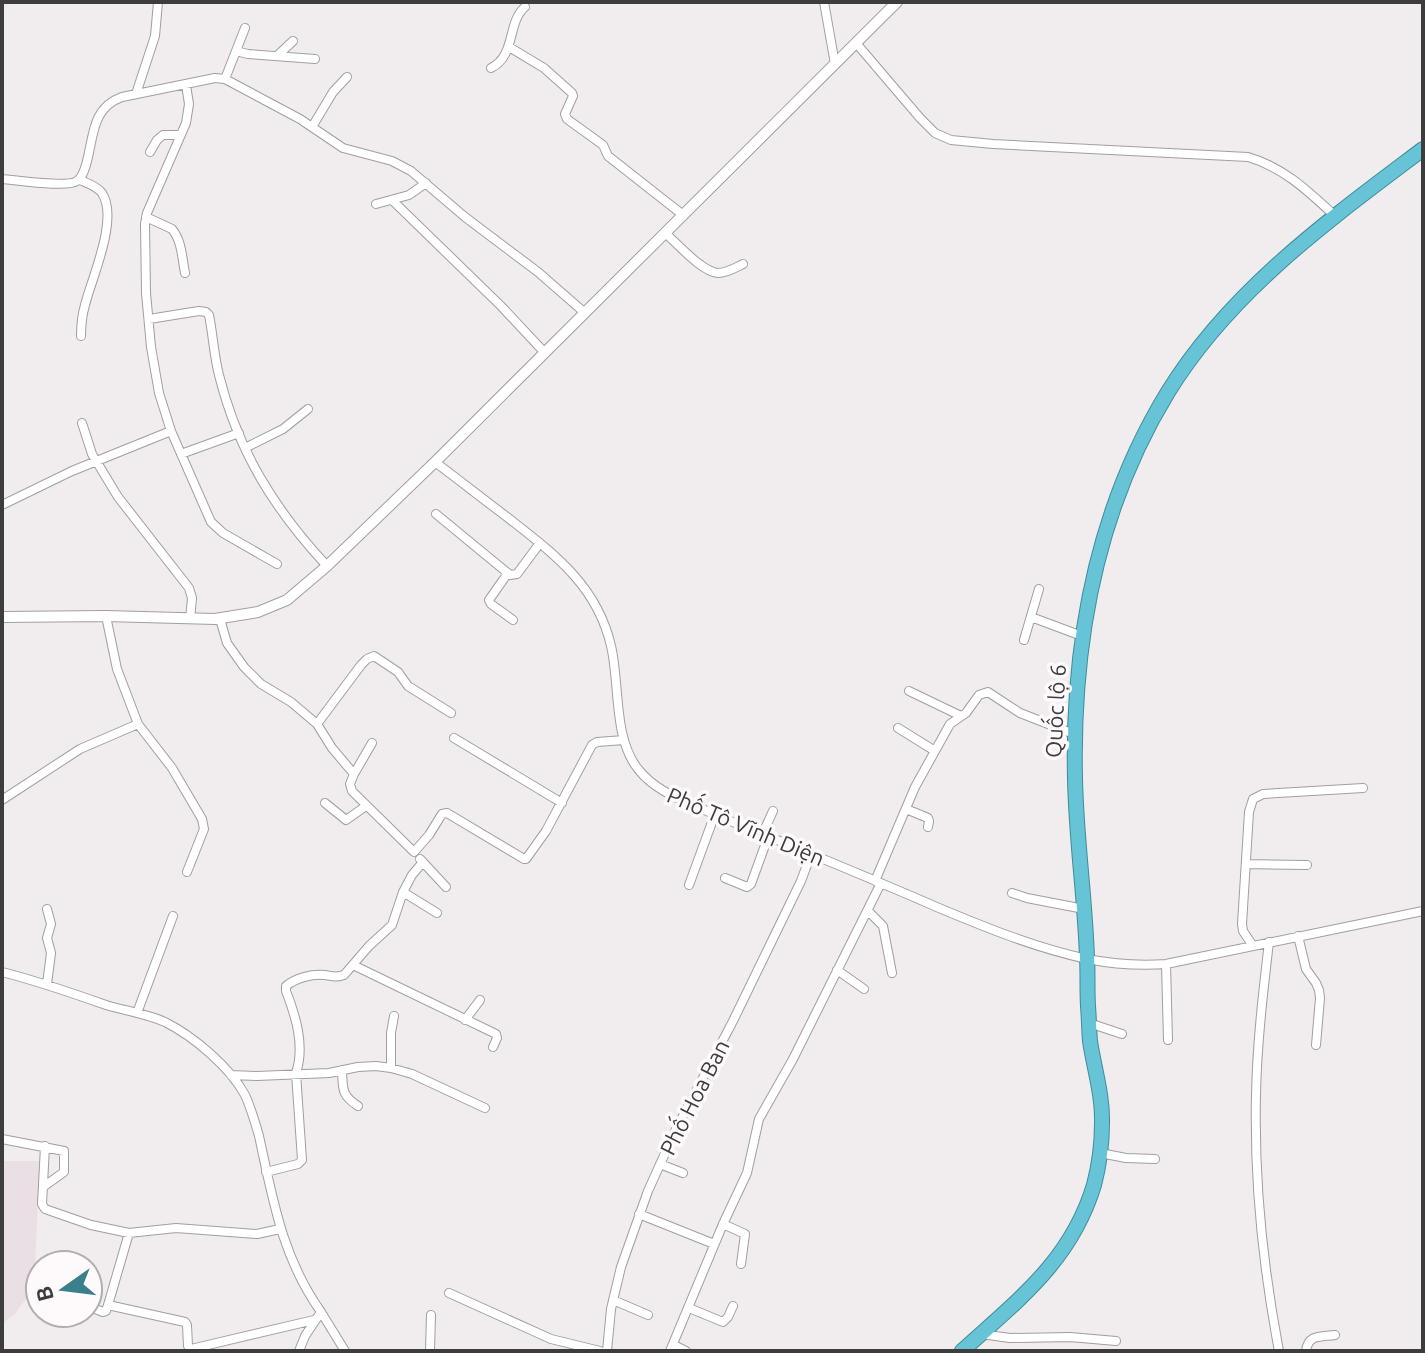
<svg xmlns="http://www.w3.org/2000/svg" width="1425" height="1353" viewBox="0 0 1425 1353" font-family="Ubuntu,sans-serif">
<rect width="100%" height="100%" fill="#f1edef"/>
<path fill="#eadfe4" d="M 2,1161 L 40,1161 L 34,1287 L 15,1314 L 2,1324 Z"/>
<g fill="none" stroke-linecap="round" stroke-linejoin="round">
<defs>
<path id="minor" d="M 824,2 L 835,64
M 856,43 L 920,118 L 935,133 L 951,140 L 993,144 L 1248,157 C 1283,167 1308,191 1334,215
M 509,47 L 544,68 L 572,93 L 573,96 L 565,114 L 567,119 L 603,145 L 608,156 L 683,215
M 236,51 L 248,54 L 315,59
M 277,56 L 293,41
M 491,68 C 516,56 507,22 525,7
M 225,79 L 245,28
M 186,85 L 189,104 L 186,123 L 147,213 L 145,224 L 146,293 L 151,347 L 159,393 L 171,431 L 211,522 L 223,533 L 277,564
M 136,94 L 155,36 L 158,2
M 312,127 L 333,92 L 347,77
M 150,152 L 157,140 L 163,135 L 180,135
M 2,179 C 17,180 67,188 77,181 C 82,178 84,171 86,165 C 94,137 91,108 122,97 L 215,78 L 225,79 L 300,119 L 343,148 L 392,161 L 411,171 L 465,217 L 538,272 L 585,313
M 80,180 C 87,183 97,186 102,193 C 119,219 92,277 85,305 C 82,315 81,326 81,336
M 392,200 L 501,306 L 545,353
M 376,204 L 409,195 L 426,183
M 146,217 L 172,229 C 182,241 182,258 185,273
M 665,233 C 678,244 702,272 718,273 C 727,273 735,268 743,264
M 149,319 L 199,311 L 206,312 L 209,315 C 213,335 214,356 219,375 C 238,451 274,509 327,566
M 82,423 L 92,454 L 118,497 L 189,588 L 192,598 L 190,619
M 245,448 L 283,429 L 308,409
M 181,454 L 239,433
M 435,462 C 459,480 483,499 507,517 C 554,554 597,585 611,646 C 620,683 613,738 638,769 C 656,792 683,800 709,812 C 744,827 780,841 816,856 C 857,873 898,890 939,908 C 987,928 1036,948 1087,959 C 1113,964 1140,966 1166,964 L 1423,911
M 2,505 L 72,471 L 171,431
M 436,514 L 510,575 L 517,574 L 540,543
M 508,573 L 489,600 L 491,604 L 513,620
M 106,616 L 117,669 L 138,724 L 172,768 L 202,819 L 204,829 L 187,872
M 1031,617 L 1082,636
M 220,619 L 227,643 L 244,667 L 261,684 L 291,702 L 317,724 L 332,748 L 354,774 L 350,784 L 352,791 L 414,852 L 429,835 L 442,814 L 447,813 L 524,859 L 526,859 L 546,831 L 592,745 L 597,742 L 624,740
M 1024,640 L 1039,589
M 909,691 L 961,716
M 317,724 L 361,665 L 367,659 L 374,656 L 398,672 L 408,686 L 451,713
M 898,728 L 935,751
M 454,738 L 562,803
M 354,774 L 372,743
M 2,800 L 80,749 L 138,724
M 325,803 L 346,820 L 366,806
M 906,809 L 928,818 L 929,821 L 928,827
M 762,835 L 773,811
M 420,859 L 446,887
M 1246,864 L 1307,865
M 725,878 L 747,887 L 751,884 L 768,837
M 875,881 L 915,787 L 950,724 L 966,713 L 979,695 L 988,692 L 1020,713 L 1074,734
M 689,885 L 715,814
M 403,892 L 437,913
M 1012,893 L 1027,898 L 1084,909
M 47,909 L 51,924 L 47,938 L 51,953 L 47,984
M 868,911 L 883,926 L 892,973
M 1298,936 L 1306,969 L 1316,983 L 1319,990 L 1320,998 L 1316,1045
M 1269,942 C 1263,993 1257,1044 1256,1095 C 1254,1181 1263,1267 1279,1351
M 1253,946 L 1243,931 L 1242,924 L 1249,812 L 1253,799 L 1263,794 L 1363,788
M 1166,964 L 1168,1040
M 353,965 L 496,1034 L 497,1038 L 493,1047
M 837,970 L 864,989
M 2,972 C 38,981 72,993 106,1005 C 126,1011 147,1014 165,1022 C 193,1036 230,1067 245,1095 C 251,1108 255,1122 259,1136 C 273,1200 282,1257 321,1312 L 305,1336 L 299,1351
M 137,1013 L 173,916
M 465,1020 L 480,1000
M 1089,1023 L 1122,1034
M 391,1068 L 391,1033 L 394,1016
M 342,1070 C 343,1089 341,1095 358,1106
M 231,1075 L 257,1076 L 329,1073 L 358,1067 L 376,1066 L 391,1068 L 412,1074 L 485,1108
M 2,1139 L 64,1151 L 64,1172 L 43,1187
M 45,1146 L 42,1204 L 45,1209 L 91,1225 L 129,1233 L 176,1228 L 257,1234 L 280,1229
M 1100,1153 L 1126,1158 L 1155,1159
M 660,1164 L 683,1173
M 266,1172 L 298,1164 L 302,1160 L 296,1073 C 305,1046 296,1017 286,991 L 286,986 C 296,978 311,974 324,975 C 333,976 336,978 344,975 L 369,946 L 392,925 L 403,892 L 412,875 L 423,862
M 639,1214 L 714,1244
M 723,1224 L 745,1234 L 741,1264
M 129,1233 L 108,1305 L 185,1322 L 187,1325 L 188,1346 L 191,1349 L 314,1320
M 449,1293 L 551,1339 L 600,1351
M 613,1300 L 648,1315
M 88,1306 L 103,1312 L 106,1311 L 108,1305
M 689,1308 L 723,1322 L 728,1317 L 733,1306
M 321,1312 L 345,1351
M 981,1334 L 1010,1338 L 1070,1337 L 1116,1341
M 674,1345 L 686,1351
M 430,1351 L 431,1315
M 607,1351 L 611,1309 L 621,1267 L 648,1191 L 676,1129 L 733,1021 L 801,881 L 811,854
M 670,1351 L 723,1224 L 747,1173 L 759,1119 L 793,1059 L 881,883
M 1306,1351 C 1308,1334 1321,1337 1335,1335"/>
<path id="tertiary" d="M 2,617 L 106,616 L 215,619 L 258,612 L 287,600 L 327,566 L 435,462 L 897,2"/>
<path id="trunk" d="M 962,1351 C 1018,1300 1071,1261 1094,1185 C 1099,1166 1102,1143 1102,1123 C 1103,1096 1094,1068 1090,1041 C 1089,1029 1089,1018 1088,1006 C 1087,990 1088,974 1087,958 C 1085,897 1076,838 1075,778 C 1072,643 1097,508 1168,392 C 1231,290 1329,220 1423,149"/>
</defs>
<use href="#minor" stroke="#a29ea0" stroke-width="10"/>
<use href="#tertiary" stroke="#a29ea0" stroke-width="12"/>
<use href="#trunk" stroke="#3f8c99" stroke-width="16"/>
<use href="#minor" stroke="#fff" stroke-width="8"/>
<use href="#tertiary" stroke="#fff" stroke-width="10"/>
<use href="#trunk" stroke="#66c4d6" stroke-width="14"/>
</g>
<g text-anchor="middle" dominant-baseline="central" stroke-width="7" stroke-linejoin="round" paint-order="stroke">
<g font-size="22" fill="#3e3d3d" stroke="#fefafc">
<text transform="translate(1055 711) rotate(-87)">Quốc lộ 6</text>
<text transform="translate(746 826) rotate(23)">Phố Tô Vĩnh Diện</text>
<text transform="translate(694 1097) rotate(-63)">Phố Hoa Ban</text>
</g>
</g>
<rect width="1425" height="1353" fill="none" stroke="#3e3d3d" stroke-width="8"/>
<g transform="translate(64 1289) rotate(256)"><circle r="38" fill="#fefafc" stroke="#b1aeb0" stroke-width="2"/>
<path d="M0-6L14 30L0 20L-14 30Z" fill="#3a7f8c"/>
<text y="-12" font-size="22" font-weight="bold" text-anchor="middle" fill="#3e3d3d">B</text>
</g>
</svg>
